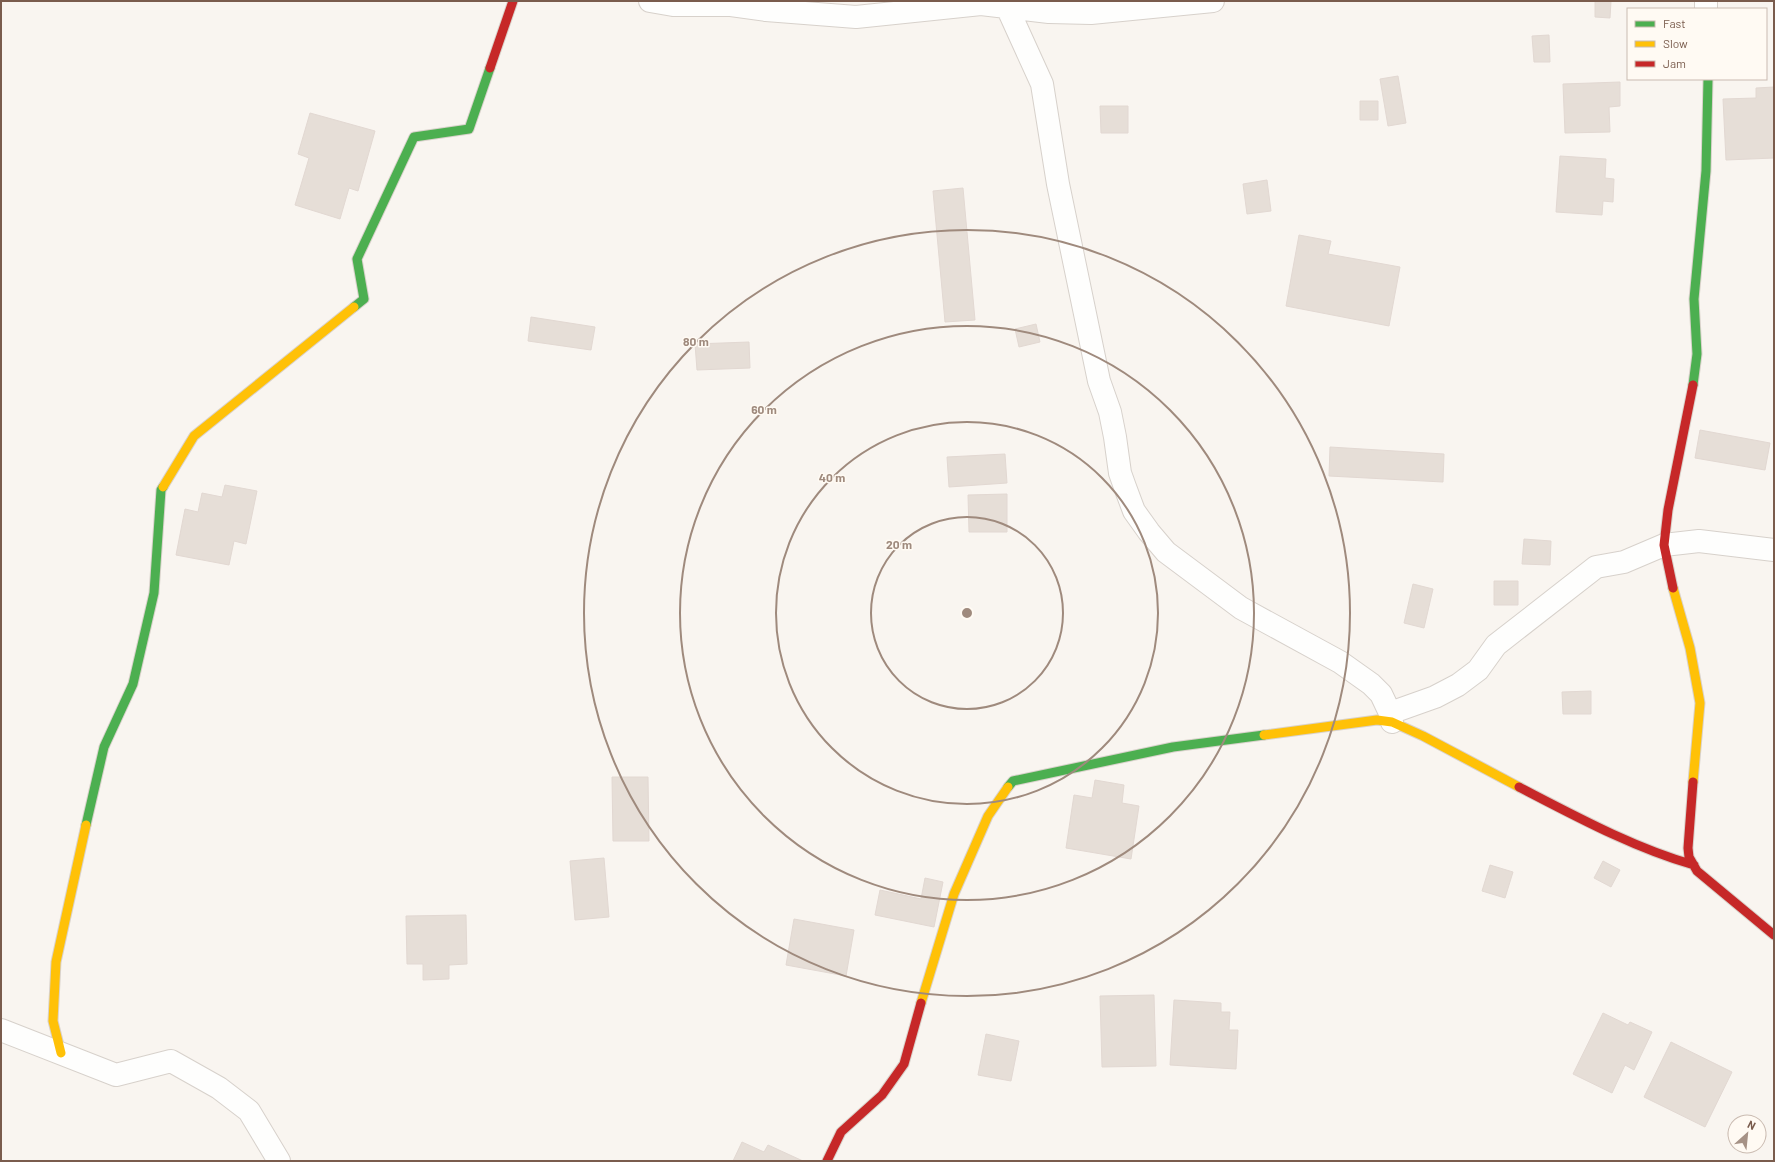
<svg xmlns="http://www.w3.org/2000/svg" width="1775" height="1162" viewBox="0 0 1775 1162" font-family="Barlow,sans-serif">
<rect width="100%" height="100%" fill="#f9f5f0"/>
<path fill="#e6ded7" stroke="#e2d8d2" d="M 1595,1 L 1611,1 L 1610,18 L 1595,17 Z
M 1549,35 L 1550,62 L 1534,62 L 1532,36 Z
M 1398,76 L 1406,123 L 1388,126 L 1380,79 Z
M 1620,82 L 1620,106 L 1609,107 L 1610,132 L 1565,133 L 1563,84 Z
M 1774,87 L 1774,158 L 1726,160 L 1723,99 L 1756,98 L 1756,88 Z
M 1360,101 L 1378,101 L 1378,120 L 1360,120 Z
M 1100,106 L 1128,106 L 1128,133 L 1101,133 Z
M 310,113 L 375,131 L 358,191 L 349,188 L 340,219 L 295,205 L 309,158 L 298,154 Z
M 1560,156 L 1606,159 L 1605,178 L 1614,179 L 1613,202 L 1603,201 L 1602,215 L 1556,212 Z
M 1267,180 L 1271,211 L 1247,214 L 1243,184 Z
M 963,188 L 975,320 L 945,322 L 933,191 Z
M 1299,235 L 1331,241 L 1328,254 L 1400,267 L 1389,326 L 1286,306 Z
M 531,317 L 595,327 L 591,350 L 528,341 Z
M 1036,324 L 1040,342 L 1019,347 L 1015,329 Z
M 749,342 L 750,368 L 697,370 L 695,344 Z
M 1700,430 L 1770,443 L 1765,470 L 1695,458 Z
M 1330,447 L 1444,454 L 1443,482 L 1329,476 Z
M 1005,454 L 1007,483 L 949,487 L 947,457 Z
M 225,485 L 257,491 L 246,544 L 234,541 L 229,565 L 176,555 L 185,509 L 198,512 L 202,493 L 222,497 Z
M 1007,494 L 1007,532 L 969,532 L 968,495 Z
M 1524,539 L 1551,541 L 1550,565 L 1522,564 Z
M 1494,581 L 1518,581 L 1518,605 L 1494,605 Z
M 1413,584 L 1433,589 L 1424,628 L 1404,623 Z
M 1591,691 L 1591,714 L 1563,714 L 1562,692 Z
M 612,777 L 648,777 L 649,841 L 613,841 Z
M 1095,780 L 1124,785 L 1122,803 L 1139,806 L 1131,859 L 1066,848 L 1074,795 L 1092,798 Z
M 604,858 L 609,917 L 575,920 L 570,861 Z
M 1603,861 L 1620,870 L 1611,887 L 1594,878 Z
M 1490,865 L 1513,872 L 1505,898 L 1482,891 Z
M 925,878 L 943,882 L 934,927 L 875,915 L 880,890 L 921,899 Z
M 466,915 L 467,964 L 449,965 L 449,979 L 423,980 L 423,964 L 407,964 L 406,916 Z
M 794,919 L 854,930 L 846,976 L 786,965 Z
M 1154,995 L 1156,1066 L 1102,1067 L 1100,996 Z
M 1174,1000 L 1221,1003 L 1221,1012 L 1230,1012 L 1229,1030 L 1238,1030 L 1236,1069 L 1170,1065 Z
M 1603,1013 L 1628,1025 L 1630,1022 L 1652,1032 L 1634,1070 L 1625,1065 L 1612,1093 L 1573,1074 Z
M 986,1034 L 1019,1041 L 1011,1081 L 978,1075 Z
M 1671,1042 L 1732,1072 L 1705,1127 L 1644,1097 Z
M 742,1142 L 764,1152 L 768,1145 L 803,1161 L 733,1161 Z"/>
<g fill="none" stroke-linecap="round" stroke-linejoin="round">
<defs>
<path id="street" d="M 650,1 L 673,5 L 731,5 L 766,10 L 856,17 L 981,4 L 1049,12 L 1091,13 L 1213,1
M 1706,1 L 1706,9
M 1007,7 L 1042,84 L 1058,184 L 1099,381 L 1110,412 L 1115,437 L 1120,473 L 1125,487 L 1134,511 L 1149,532 L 1166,552 L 1241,608 L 1340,662 L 1371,684 L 1381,694 L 1390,713 L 1392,722
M 1390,713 L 1435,697 L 1458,685 L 1478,670 L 1496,645 L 1596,567 L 1624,562 L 1664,545 L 1699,541 L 1774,550
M 1,1030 L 116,1075 L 171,1061 L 219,1088 L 249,1111 L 279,1161"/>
<path id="fast" d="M 354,307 L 364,299 L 357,259 L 414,137 L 469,129 L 490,68
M 1693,385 L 1697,354 L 1694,299 L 1706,171 L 1708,79
M 1008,787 L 1013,781 L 1173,747 L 1264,735
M 86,825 L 104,747 L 133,684 L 154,593 L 161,490 L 163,487"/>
<path id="slow" d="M 163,487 L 194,436 L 354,307
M 1673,588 L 1690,648 L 1700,703 L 1693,782
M 1264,735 L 1377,720 L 1392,722 L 1423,736 L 1519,787
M 921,1003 L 954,894 L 988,816 L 1008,787
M 61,1053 L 53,1021 L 56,962 L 86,825"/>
<path id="jam" d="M 490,68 L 513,1
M 1673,588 L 1664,545 L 1668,510 L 1693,385
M 1693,782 L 1688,848 L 1689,857 L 1697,871 L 1774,935
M 1519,787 C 1575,816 1634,848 1694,865
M 827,1161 L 841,1132 L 882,1095 L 904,1064 L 921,1003"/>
</defs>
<use href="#street" stroke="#d7d1cb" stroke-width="24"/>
<use href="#fast" stroke="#d9d2cb" stroke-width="11"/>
<use href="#slow" stroke="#d9d2cb" stroke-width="11"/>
<use href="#jam" stroke="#d9d2cb" stroke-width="11"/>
<use href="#street" stroke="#fefefd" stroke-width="22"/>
<use href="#fast" stroke="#4caf50" stroke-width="9"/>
<use href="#slow" stroke="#ffc107" stroke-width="9"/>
<use href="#jam" stroke="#c62828" stroke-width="9"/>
</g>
<g fill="none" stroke="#9f8a7d" stroke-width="2">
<circle cx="967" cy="613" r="96"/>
<circle cx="967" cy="613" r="191"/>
<circle cx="967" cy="613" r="287"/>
<circle cx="967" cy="613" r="383"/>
</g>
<circle cx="967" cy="613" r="6" fill="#9f8a7d" stroke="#fffaf3" stroke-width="2"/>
<g font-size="12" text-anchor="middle" font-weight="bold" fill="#9f8a7d" stroke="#fffaf3" stroke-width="3" stroke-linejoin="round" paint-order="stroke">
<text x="696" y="346">80 m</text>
<text x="764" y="414">60 m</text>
<text x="832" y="482">40 m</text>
<text x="899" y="549">20 m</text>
</g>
<rect width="1775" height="1162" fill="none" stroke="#7a5c4d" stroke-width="4"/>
<rect x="1627" y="8" width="140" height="72" fill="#fffaf3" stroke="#cabbb1"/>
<rect x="1635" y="21" width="20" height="6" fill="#4caf50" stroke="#cabbb1"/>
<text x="1663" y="28" font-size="12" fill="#7a5c4d">Fast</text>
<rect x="1635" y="41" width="20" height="6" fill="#ffc107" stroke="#cabbb1"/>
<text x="1663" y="48" font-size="12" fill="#7a5c4d">Slow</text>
<rect x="1635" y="61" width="20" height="6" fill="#c62828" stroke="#cabbb1"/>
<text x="1663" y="68" font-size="12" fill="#7a5c4d">Jam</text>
<g transform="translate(1747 1134) rotate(27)"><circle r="19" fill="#fffaf3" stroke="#cabbb1"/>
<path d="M0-3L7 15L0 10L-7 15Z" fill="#a69286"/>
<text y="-6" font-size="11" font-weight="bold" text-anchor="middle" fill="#7a5c4d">N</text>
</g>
</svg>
